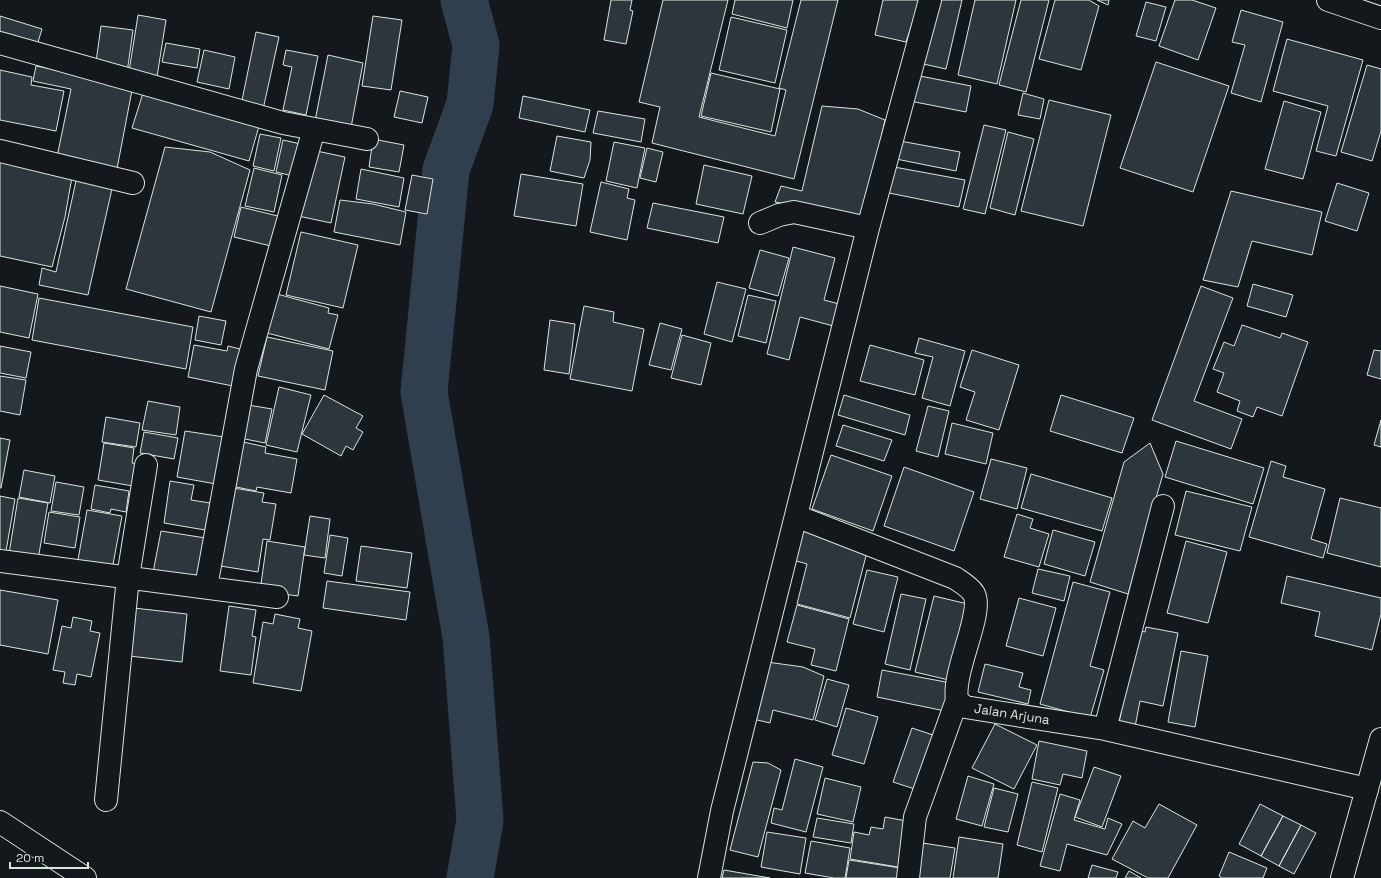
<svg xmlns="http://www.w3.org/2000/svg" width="1381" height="878" viewBox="0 0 1381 878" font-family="'Space Grotesk',sans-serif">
<rect width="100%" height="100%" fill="#14181c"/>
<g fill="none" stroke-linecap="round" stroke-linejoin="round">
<path stroke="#2f3f4d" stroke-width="47" d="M 464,0 L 476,45 L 470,104 L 446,170 L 424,392 L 466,637 L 480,820 L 470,878"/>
</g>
<path fill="#2c363c" stroke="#d8e6dc" d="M 611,0 L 632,0 L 630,10 L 633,11 L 626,44 L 604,40 Z
M 663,0 L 728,0 L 699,117 L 775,136 L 786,90 L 779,88 L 801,0 L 838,0 L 794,179 L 652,143 L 660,107 L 639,102 Z
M 735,0 L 793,0 L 787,28 L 732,14 Z
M 883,0 L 920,0 L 906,42 L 875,35 Z
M 933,0 L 962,0 L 946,69 L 919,63 Z
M 975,0 L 1016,0 L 997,84 L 958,75 Z
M 1021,0 L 1049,0 L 1026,92 L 999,85 Z
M 1055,0 L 1089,0 L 1099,6 L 1081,70 L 1039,59 Z
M 1097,0 L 1109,0 L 1108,5 Z
M 1175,0 L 1192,0 L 1216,8 L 1198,60 L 1159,46 Z
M 1146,2 L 1166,7 L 1156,41 L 1136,36 Z
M 1241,10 L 1283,22 L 1261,102 L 1231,93 L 1245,45 L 1232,42 Z
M 138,15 L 166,20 L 156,83 L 128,78 Z
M 0,16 L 42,29 L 35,52 L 0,41 Z
M 373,16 L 402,20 L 391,90 L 362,86 Z
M 731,17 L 787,30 L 775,83 L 719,70 Z
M 101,26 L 133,30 L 127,73 L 95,69 Z
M 256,32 L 279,37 L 262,114 L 240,110 Z
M 1287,39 L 1363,60 L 1336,156 L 1316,151 L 1328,106 L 1273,91 Z
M 166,43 L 200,49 L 197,68 L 162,62 Z
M 204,50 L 235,57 L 229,89 L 197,82 Z
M 286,50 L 318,56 L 306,115 L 283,110 L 292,67 L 283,65 Z
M 328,55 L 363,63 L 350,133 L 314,126 Z
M 1156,62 L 1229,86 L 1193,192 L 1120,168 Z
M 1367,65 L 1381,69 L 1381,131 L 1372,161 L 1341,152 Z
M 36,66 L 133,85 L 116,174 L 56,162 L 71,89 L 33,81 Z
M 0,70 L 32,77 L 31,85 L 64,91 L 56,131 L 0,120 Z
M 711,73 L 780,89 L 771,132 L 701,116 Z
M 915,75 L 971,86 L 966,112 L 910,101 Z
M 400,91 L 428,97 L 422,123 L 394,117 Z
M 143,93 L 259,126 L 249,161 L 132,128 Z
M 1023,93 L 1044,99 L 1040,119 L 1018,115 Z
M 523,96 L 590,110 L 585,132 L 519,118 Z
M 1049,100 L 1111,115 L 1083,226 L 1021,211 Z
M 1284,101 L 1321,112 L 1303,179 L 1265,169 Z
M 822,106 L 858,109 L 885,120 L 865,209 L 866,220 L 775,202 L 781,186 L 802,191 Z
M 598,111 L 645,119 L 641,142 L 593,133 Z
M 984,125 L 1006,130 L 985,214 L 963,209 Z
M 1008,132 L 1034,139 L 1015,215 L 990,208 Z
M 260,134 L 281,138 L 274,171 L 253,166 Z
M 557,136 L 591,142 L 590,160 L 584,178 L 550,171 Z
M 373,139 L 404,145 L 399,172 L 369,167 Z
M 283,140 L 305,145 L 297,177 L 276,172 Z
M 900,141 L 960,152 L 956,171 L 896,159 Z
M 614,142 L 645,148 L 637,188 L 606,181 Z
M 165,147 L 210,152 L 250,170 L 211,312 L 126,289 Z
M 647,148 L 663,152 L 656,182 L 640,178 Z
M 312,150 L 345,157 L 331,223 L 298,216 Z
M 0,155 L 73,171 L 65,217 L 52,267 L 0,256 Z
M 704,165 L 752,176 L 743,214 L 696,204 Z
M 894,167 L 965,180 L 959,207 L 889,193 Z
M 254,168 L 282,175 L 274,212 L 245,206 Z
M 361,169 L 404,178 L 399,207 L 356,199 Z
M 78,172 L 114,180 L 88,295 L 39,285 L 42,268 L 56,272 Z
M 521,174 L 583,184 L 576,226 L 514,216 Z
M 412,175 L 433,179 L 427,214 L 405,210 Z
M 601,182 L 629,189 L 627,198 L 635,200 L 627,240 L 590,232 Z
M 1337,183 L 1369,193 L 1357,231 L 1325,221 Z
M 1231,191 L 1322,212 L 1312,255 L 1252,241 L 1238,287 L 1203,280 Z
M 340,200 L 373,204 L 406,212 L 400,245 L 334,232 Z
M 653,203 L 724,217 L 718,243 L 647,228 Z
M 241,207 L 286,218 L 279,248 L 234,237 Z
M 301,232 L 358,245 L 343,308 L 286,295 Z
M 793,247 L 835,258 L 824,300 L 843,305 L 837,327 L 800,317 L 789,360 L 767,354 Z
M 760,250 L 789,258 L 778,296 L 749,288 Z
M 717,282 L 746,289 L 732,342 L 704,334 Z
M 1253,284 L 1293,295 L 1286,317 L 1247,306 Z
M 0,286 L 38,294 L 29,338 L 0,332 Z
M 1201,286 L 1233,298 L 1194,401 L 1242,419 L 1231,449 L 1152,420 Z
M 277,294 L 329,308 L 328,313 L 338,315 L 329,349 L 267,333 Z
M 748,295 L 776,301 L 766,343 L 738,336 Z
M 39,298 L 193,327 L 186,369 L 32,340 Z
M 584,306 L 614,312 L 613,322 L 644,329 L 632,391 L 570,379 Z
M 199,316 L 226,321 L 221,345 L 195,340 Z
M 550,320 L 575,324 L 569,374 L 544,370 Z
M 660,323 L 682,329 L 671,370 L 649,365 Z
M 1242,325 L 1280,338 L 1282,333 L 1308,342 L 1282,416 L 1257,407 L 1253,417 L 1237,411 L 1240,401 L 1217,392 L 1224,373 L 1213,369 L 1224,342 L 1234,346 Z
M 682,335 L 711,343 L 701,385 L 671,378 Z
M 267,337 L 333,351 L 325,390 L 258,376 Z
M 919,338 L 965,351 L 950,406 L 922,398 L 933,357 L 915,353 Z
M 194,345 L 227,351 L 228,346 L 244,350 L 238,387 L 188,377 Z
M 870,345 L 924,360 L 915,395 L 860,381 Z
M 0,346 L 31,352 L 26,378 L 0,373 Z
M 972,350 L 1019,365 L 999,430 L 966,420 L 975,392 L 960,387 Z
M 1374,350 L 1381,351 L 1381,379 L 1367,375 Z
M 0,376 L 26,380 L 20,415 L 0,411 Z
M 279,387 L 311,395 L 297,452 L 266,445 Z
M 324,395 L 363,416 L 356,428 L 363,432 L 353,450 L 346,446 L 341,456 L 302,434 Z
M 844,395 L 910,415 L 905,435 L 838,415 Z
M 1061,395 L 1134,418 L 1122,453 L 1050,431 Z
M 148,401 L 180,407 L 176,435 L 142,430 Z
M 242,404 L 272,409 L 265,443 L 235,437 Z
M 928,406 L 949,411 L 938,457 L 916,451 Z
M 106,417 L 140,423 L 136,447 L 102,442 Z
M 1381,420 L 1381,447 L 1374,445 Z
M 952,423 L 993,433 L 986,464 L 945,454 Z
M 843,425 L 892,440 L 884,461 L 836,446 Z
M 185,431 L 224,437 L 216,484 L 177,477 Z
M 144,432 L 178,438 L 174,459 L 140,453 Z
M 0,438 L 10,440 L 1,488 L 0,488 Z
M 234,440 L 266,447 L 265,453 L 297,459 L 291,493 L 257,487 L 256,491 L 226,485 Z
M 1176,441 L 1264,468 L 1253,504 L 1165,477 Z
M 104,443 L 134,448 L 132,463 L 137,464 L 133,486 L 98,480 Z
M 1150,443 L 1163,474 L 1128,594 L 1090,582 L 1124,462 Z
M 831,455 L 892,476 L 873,531 L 812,509 Z
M 991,459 L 1027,468 L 1017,509 L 980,499 Z
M 1271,461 L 1286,466 L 1283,477 L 1325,489 L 1311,539 L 1327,544 L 1323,558 L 1249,537 Z
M 904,467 L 974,492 L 954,551 L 884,526 Z
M 24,470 L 55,476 L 50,503 L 19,497 Z
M 1031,474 L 1112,498 L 1102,531 L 1021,508 Z
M 170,481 L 194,485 L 191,500 L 210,503 L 205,530 L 164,523 Z
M 56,482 L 84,487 L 79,515 L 51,511 Z
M 95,485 L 129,491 L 126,512 L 111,509 L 110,513 L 91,509 Z
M 227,487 L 264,493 L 262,502 L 276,504 L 270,540 L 263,539 L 258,572 L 214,565 Z
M 1186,491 L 1252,507 L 1240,551 L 1175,535 Z
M 0,496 L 15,499 L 5,557 L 0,556 Z
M 18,498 L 48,503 L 37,565 L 8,560 Z
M 1340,498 L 1381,508 L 1381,567 L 1327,553 Z
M 87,510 L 122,516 L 111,575 L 77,565 Z
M 49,512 L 80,517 L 75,548 L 44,543 Z
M 1017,514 L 1033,519 L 1030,528 L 1049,534 L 1039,567 L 1004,557 Z
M 310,516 L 330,519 L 325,558 L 304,555 Z
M 801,530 L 868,548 L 850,618 L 797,604 L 807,564 L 793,560 Z
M 1053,530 L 1095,542 L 1085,576 L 1044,564 Z
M 161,531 L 212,539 L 205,579 L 152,578 Z
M 330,535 L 348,538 L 342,576 L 324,573 Z
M 267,541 L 305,547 L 298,596 L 260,591 Z
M 1186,541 L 1227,552 L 1208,623 L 1167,613 Z
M 361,546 L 412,553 L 407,588 L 356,581 Z
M 1038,569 L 1070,576 L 1064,601 L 1032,593 Z
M 867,570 L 898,577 L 884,632 L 853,624 Z
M 1287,576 L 1381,598 L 1381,614 L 1372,650 L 1315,636 L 1320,612 L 1281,603 Z
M 327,581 L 410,592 L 406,620 L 323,608 Z
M 1073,582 L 1110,592 L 1090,666 L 1104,670 L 1090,718 L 1040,704 Z
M 0,590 L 58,600 L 48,654 L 0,645 Z
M 901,594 L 926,599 L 910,670 L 885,664 Z
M 934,596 L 972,605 L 953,681 L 915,672 Z
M 1019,598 L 1056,608 L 1043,656 L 1006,646 Z
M 797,605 L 849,619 L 836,671 L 811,665 L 815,649 L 787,642 Z
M 229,606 L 256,610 L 252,636 L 256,637 L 251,675 L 220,671 Z
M 134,608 L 187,614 L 182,662 L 129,656 Z
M 275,614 L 300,619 L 298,628 L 312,631 L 301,691 L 253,683 L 263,622 L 273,624 Z
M 73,617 L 92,621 L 90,631 L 100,633 L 91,677 L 77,674 L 75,685 L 63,683 L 65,672 L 53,670 L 62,626 L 71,628 Z
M 1146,627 L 1178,633 L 1163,706 L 1140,701 L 1135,727 L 1119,723 L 1138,630 L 1145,632 Z
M 1181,651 L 1208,656 L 1195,727 L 1168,722 Z
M 767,662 L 803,667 L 824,676 L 813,720 L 773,710 L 770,723 L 753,719 Z
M 985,664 L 1023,673 L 1019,687 L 1031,690 L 1028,704 L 978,692 Z
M 882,670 L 951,683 L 945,711 L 877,697 Z
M 827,679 L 849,685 L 837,727 L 815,720 Z
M 846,708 L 878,717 L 864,764 L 832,755 Z
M 995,724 L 1037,745 L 1014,789 L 972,768 Z
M 912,728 L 939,737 L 921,791 L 893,782 Z
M 1039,741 L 1087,751 L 1082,778 L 1063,774 L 1060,785 L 1032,779 Z
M 795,759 L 823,767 L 806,832 L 771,823 L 774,808 L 782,810 Z
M 753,762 L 768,763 L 781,770 L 758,857 L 730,850 Z
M 1094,767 L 1121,776 L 1102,827 L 1075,817 Z
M 968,776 L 994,784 L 982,826 L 956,819 Z
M 825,778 L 861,787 L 853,822 L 817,814 Z
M 1032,782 L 1058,788 L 1042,852 L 1017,845 Z
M 994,788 L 1018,794 L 1008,832 L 984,827 Z
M 1060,794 L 1080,800 L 1074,820 L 1105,829 L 1108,818 L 1122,824 L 1107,855 L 1067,844 L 1060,871 L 1040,866 Z
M 1159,804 L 1197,825 L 1168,878 L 1148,878 L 1112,859 L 1133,821 L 1145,828 Z
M 1260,804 L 1283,816 L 1261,856 L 1239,844 Z
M 1283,816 L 1301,825 L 1279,866 L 1261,856 Z
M 885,817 L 912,822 L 904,868 L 850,859 L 854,832 L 869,835 L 871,827 L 883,829 Z
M 817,818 L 854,824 L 851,843 L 813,837 Z
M 1301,825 L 1316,833 L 1294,874 L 1279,866 Z
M 767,832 L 806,838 L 800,874 L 761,867 Z
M 959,837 L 1003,844 L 998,878 L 953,878 Z
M 811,841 L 850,848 L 845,878 L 834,878 L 805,873 Z
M 916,842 L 955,848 L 950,878 L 910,878 Z
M 1229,852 L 1267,868 L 1263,878 L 1222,878 L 1219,876 Z
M 849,860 L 907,869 L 905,878 L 846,878 Z
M 1092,865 L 1118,872 L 1116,878 L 1088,878 Z
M 724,870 L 770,878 L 722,878 Z
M 1129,871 L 1141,878 L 1125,878 Z"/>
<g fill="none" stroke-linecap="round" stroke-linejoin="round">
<defs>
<path id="street" d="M 0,43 L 283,123 L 367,139
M 0,151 L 133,183
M 760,223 L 779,215 L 794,212 L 868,228
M 796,516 L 955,578 C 961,582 970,587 974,594 C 984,613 952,671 957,700 L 965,707 L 1105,729 L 1367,789
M 0,561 L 277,597
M 206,587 L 246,369 L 314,129
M 1105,729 L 1163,506
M 106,800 L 128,577 L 146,465
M 0,822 L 85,878
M 709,878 L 722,811 L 868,228 L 930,0
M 908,878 L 915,817 L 957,700"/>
<path id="secondary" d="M 1328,0 L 1381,18
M 1342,878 L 1381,739"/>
</defs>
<use href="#street" stroke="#d8e6dc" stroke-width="24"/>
<use href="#secondary" stroke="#d8e6dc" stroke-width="24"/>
<use href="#street" stroke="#14181c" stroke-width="22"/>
<use href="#secondary" stroke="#14181c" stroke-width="22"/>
</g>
<g text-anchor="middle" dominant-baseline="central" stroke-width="3" stroke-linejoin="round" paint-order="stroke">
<g font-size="13" fill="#d8e6dc" stroke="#14181c">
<text transform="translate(1012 714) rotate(9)">Jalan Arjuna</text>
</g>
</g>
<path d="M10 862v6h78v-6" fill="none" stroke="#d8e6dc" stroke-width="2"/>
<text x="16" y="862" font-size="12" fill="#d8e6dc" stroke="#14181c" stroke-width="3" paint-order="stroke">20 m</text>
</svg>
